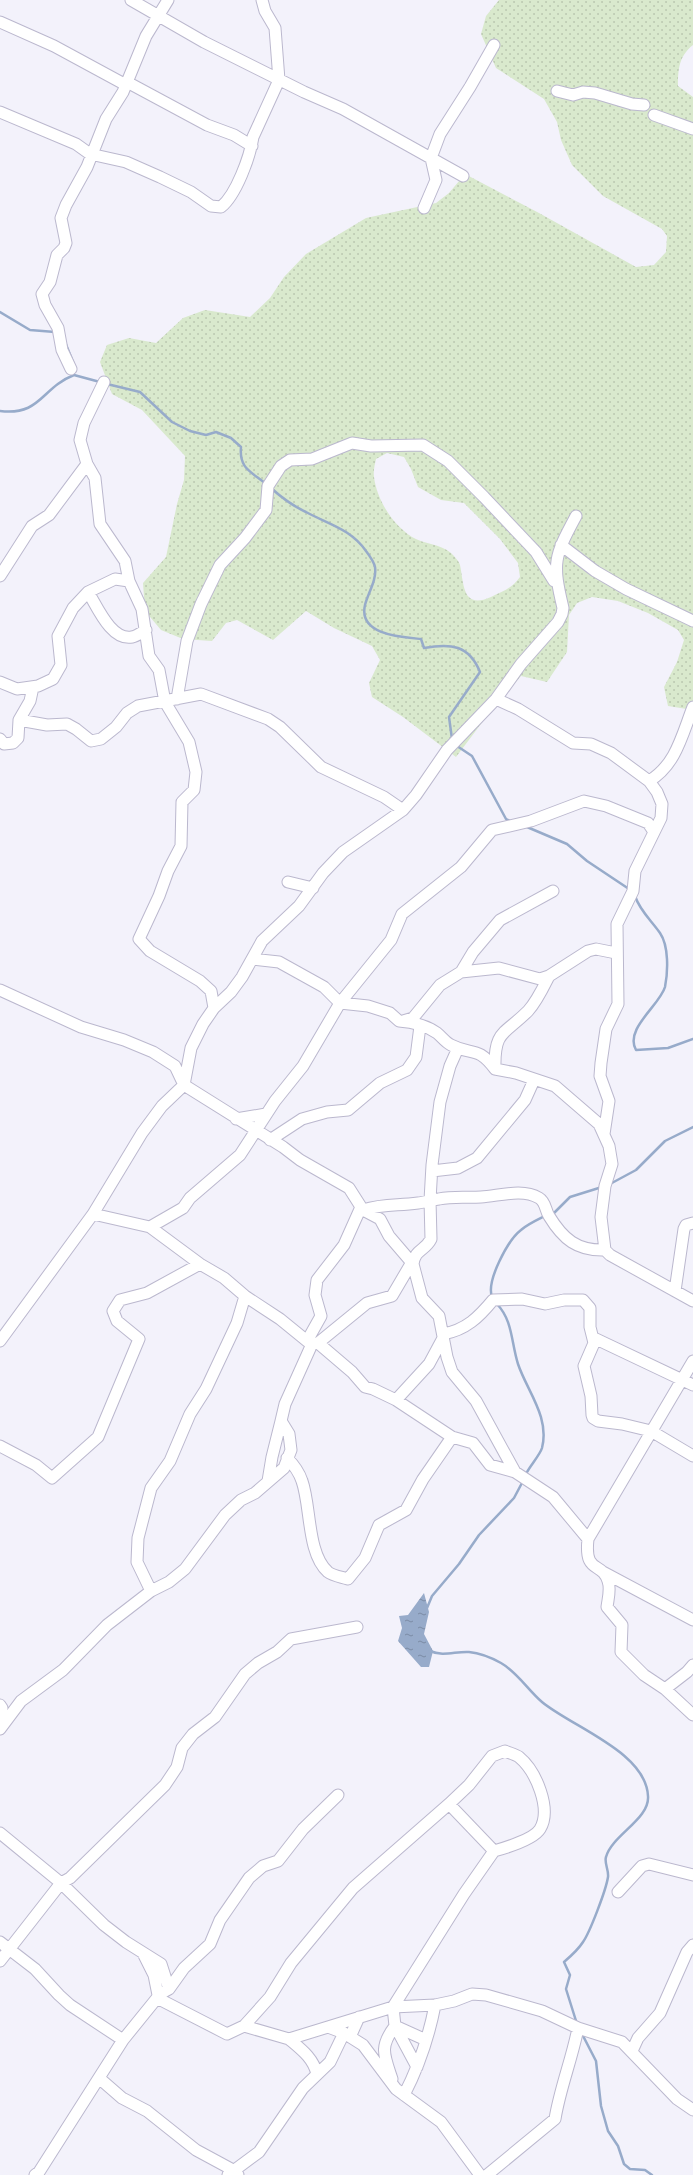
<svg xmlns="http://www.w3.org/2000/svg" width="693" height="2175" viewBox="0 0 693 2175" font-family="Georgia,serif">
<defs>
<pattern id="grass-dots" width="8" height="8" patternUnits="userSpaceOnUse"><rect width="8" height="8" fill="#d9e9cd"/><path d="M2 2h.1M6 6h.1" fill="none" stroke="#bac8b0" stroke-width="1.8" stroke-linecap="round"/></pattern>
<pattern id="water-ripples" width="26" height="14" patternUnits="userSpaceOnUse"><rect width="26" height="14" fill="#97abca"/><path d="M2 4q2-2 4 0t4 0M15 11q2-2 4 0t4 0" fill="none" stroke="#7b8ba5"/></pattern>
</defs>
<rect width="100%" height="100%" fill="#f3f2fb"/>
<path fill="url(#grass-dots)" fill-rule="evenodd" d="M 499,0 L 693,0 L 693,45 C 679,56 678,69 678,86 L 693,97 L 693,710 L 668,706 L 664,687 L 677,662 L 684,640 L 678,630 L 648,613 L 618,601 L 592,597 L 577,603 L 569,615 L 567,652 L 547,682 L 521,676 L 487,716 L 456,757 L 403,717 L 372,697 L 369,683 L 380,660 L 372,646 L 334,628 L 306,611 L 273,640 L 237,620 L 226,623 L 212,641 L 183,639 L 161,630 L 145,611 L 143,583 L 166,557 L 177,504 L 184,480 L 185,456 L 142,410 L 112,394 L 100,362 L 107,345 L 129,338 L 156,343 L 183,318 L 205,310 L 250,317 L 270,298 L 284,277 L 306,254 L 366,218 L 436,203 L 449,193 L 465,174 L 539,213 L 636,267 L 654,265 L 666,252 L 667,236 L 662,229 L 603,196 L 572,165 L 561,140 L 557,122 L 544,99 L 496,68 L 481,34 L 486,16 ZM 387,453 L 404,457 L 411,469 L 418,487 L 441,500 L 464,503 L 500,539 L 518,563 L 520,577 C 512,588 504,591 491,597 C 462,610 464,584 460,565 C 459,561 454,556 451,553 C 441,544 423,544 412,537 C 392,524 377,500 374,477 C 373,471 375,464 376,459 Z"/>
<path fill="url(#water-ripples)" d="M 424,1593 L 429,1612 L 424,1634 L 433,1651 L 429,1667 L 421,1667 L 398,1641 L 402,1628 L 399,1616 L 408,1615 Z"/>
<g fill="none" stroke-linecap="round" stroke-linejoin="round">
<path stroke="#97abca" stroke-width="2.5" d="M 0,312 L 30,330 L 55,332
M 65,342 L 73,362
M 107,384 L 140,392 L 172,422 L 190,431 L 206,435 L 216,432 L 231,438 L 241,447 C 239,468 250,471 266,484
M 0,411 C 41,416 41,388 74,375 L 100,382
M 271,488 C 282,498 293,506 306,512 C 328,524 351,529 366,551 C 369,555 374,562 375,567 C 377,580 368,593 365,605 C 358,635 401,637 421,639 L 424,648 C 451,643 469,645 480,672 L 449,717 L 452,739
M 457,746 L 472,756 L 506,819 L 512,822
M 527,827 L 567,844 L 587,861 L 629,889
M 635,896 C 640,911 651,920 660,933 C 669,946 668,972 665,987 C 660,1005 624,1029 636,1050 L 668,1048 L 693,1039
M 610,1184 L 636,1170 L 665,1141 L 693,1127
M 552,1215 L 570,1197 L 602,1187
M 492,1297 C 486,1281 508,1240 521,1230 C 528,1224 537,1220 545,1216
M 497,1304 C 513,1321 511,1342 518,1364 C 527,1391 550,1417 542,1448 C 540,1455 529,1467 526,1474
M 427,1608 L 432,1596 L 459,1564 L 479,1535 L 514,1498 L 523,1481
M 430,1651 C 443,1657 456,1651 469,1652 C 479,1653 492,1658 501,1663 C 517,1672 528,1690 542,1702 C 572,1727 646,1752 648,1796 C 650,1819 612,1835 606,1857 C 604,1863 609,1870 608,1877 C 606,1890 590,1932 583,1942 C 578,1950 571,1956 564,1962 L 570,1975 L 566,1989 L 577,2024
M 581,2032 L 596,2061 L 601,2106 L 608,2131 L 618,2146 L 624,2164 L 630,2169 L 645,2170 L 652,2175"/>
<defs>
<path id="minor" d="M 131,0 L 204,42 L 304,92 L 343,109 L 463,176
M 0,22 L 54,46 L 126,85
M 127,82 L 207,125 L 234,135 L 252,146
M 557,91 L 573,95 L 583,92 L 595,93 L 632,104 L 644,105
M 0,112 L 76,144 L 90,154 L 126,162 L 160,177 L 191,192 L 211,206 L 221,207 C 236,195 250,157 253,137 L 279,80 L 275,28 L 265,11 L 262,0
M 654,115 L 693,129
M 424,208 L 436,180 L 431,158 L 440,134 L 470,87 L 494,45
M 71,369 L 62,350 L 58,328 L 45,305 L 42,294 L 50,282 L 57,255 L 64,248 L 66,243 L 61,218 L 66,205 L 87,167 L 106,119 L 123,92 L 146,36 L 168,0
M 104,382 L 84,423 L 80,440 L 87,464 L 95,478 L 100,524 L 125,561 L 129,581 L 142,609 L 149,656 L 159,670 L 165,702 L 189,742 L 196,772 L 194,790 L 182,802 L 181,846 L 168,871 L 159,896 L 139,939 L 150,951 L 200,981 L 211,991 L 214,1008
M 561,545 L 595,571 L 626,589 L 693,621
M 0,576 L 32,526 L 49,515 L 87,464
M 88,592 C 97,606 111,641 132,637 C 137,636 142,632 146,630
M 0,682 L 17,689 L 38,686 L 53,679 L 61,665 L 58,636 L 73,608 L 88,592 L 115,579 L 129,581
M 177,699 L 187,641 L 201,604 L 220,565 L 245,538 L 266,510 L 268,486 L 281,466 L 290,460 L 312,459 L 352,443 L 371,446 L 423,445 L 448,461 L 484,497 L 536,552 L 554,581
M 496,699 L 518,709 L 573,743 L 591,744 L 611,753 L 649,781 L 657,792 L 662,804 L 661,818 L 635,871 L 633,891 L 617,924 L 618,1004 L 606,1029 L 601,1063 L 600,1076 L 609,1101 L 604,1134
M 19,720 L 47,725 L 67,724 L 76,729 L 91,741 L 101,739 L 116,727 L 127,713 L 138,706 L 201,694 L 268,719 L 280,727 L 321,767 L 384,797 L 403,810
M 0,739 L 4,744 L 13,743 L 18,738 L 19,720 L 30,701 L 33,687
M 649,781 C 676,765 682,735 693,707
M 288,882 L 313,888
M 252,959 L 279,962 L 324,987 L 340,1003 L 368,1006 L 390,1013 L 399,1021 C 412,1022 426,1025 437,1033 C 442,1037 445,1042 451,1045 C 472,1056 477,1045 495,1069 L 516,1073 L 555,1086 L 599,1124 L 609,1146 L 612,1164 L 605,1186 L 601,1217 L 605,1250 L 610,1255 L 693,1301
M 461,972 L 473,952 L 500,920 L 553,891
M 0,990 L 81,1027 L 124,1040 L 153,1052 L 175,1066 L 184,1085 L 283,1147 L 300,1160 L 349,1188 L 363,1210 L 380,1219 L 389,1236 L 413,1264 L 422,1298 L 439,1316 L 447,1357 L 452,1372 L 476,1401 L 515,1472 L 553,1497 L 588,1539
M 403,1021 L 413,1018 L 440,985 L 461,972 L 499,968 L 540,979 L 549,976 L 588,951 L 596,949 L 616,953
M 495,1069 C 494,1030 504,1035 528,1011 C 537,1001 543,988 549,976
M 236,1119 L 266,1114
M 270,1140 L 302,1119 L 327,1112 L 348,1110 L 380,1083 L 407,1070 L 416,1057 L 420,1026
M 432,1171 L 458,1168 L 477,1158 L 525,1100 L 534,1080
M 363,1210 C 385,1203 397,1206 418,1203 C 425,1202 432,1200 439,1199 C 453,1196 467,1198 481,1197 C 499,1196 522,1188 539,1198 C 546,1202 545,1210 549,1216 C 563,1239 577,1251 605,1250
M 93,1214 L 150,1227 L 200,1264 L 224,1278 L 245,1296 L 280,1319 L 307,1341 L 312,1344 L 318,1343 L 352,1372 L 365,1387 L 373,1389 L 396,1400 L 452,1437 L 473,1443 L 490,1465 L 515,1472
M 150,1227 L 183,1208 L 190,1198 L 240,1155 L 275,1101 L 303,1066 L 340,1003 L 391,940 L 402,914 L 461,867 L 492,830 L 531,821 L 584,801 L 606,806 L 648,823 L 654,832
M 413,1264 C 415,1249 425,1251 431,1239 L 430,1200 L 432,1165 L 440,1102 L 450,1066 L 458,1048
M 675,1291 L 684,1229 L 686,1225 L 693,1223
M 443,1334 C 466,1330 479,1317 493,1300 L 522,1299 L 545,1304 L 564,1300 L 583,1300 L 590,1308 L 590,1327 L 594,1343 L 584,1366 L 591,1396 L 592,1415 L 593,1418 L 598,1421 L 622,1424 L 651,1431 L 693,1456
M 594,1338 L 693,1385
M 0,1341 L 93,1214 L 142,1133 L 162,1106 L 184,1085 L 191,1048 L 203,1024 L 214,1008 L 231,992 L 242,977 L 262,941 L 299,906 L 323,873 L 343,852 L 403,810 L 416,795 L 447,750 L 496,699 L 521,664 L 558,622 L 562,614 L 563,608 C 552,562 554,557 576,516
M 307,1341 L 321,1316 L 315,1295 L 317,1280 L 344,1245 L 361,1207
M 318,1343 L 367,1303 L 392,1296 L 412,1262
M 693,1361 L 588,1539 C 584,1575 602,1561 608,1581 C 611,1589 608,1599 607,1607 L 622,1625 L 621,1652 L 644,1675 L 665,1689 L 693,1715
M 396,1400 L 429,1364 L 443,1338
M 0,1446 L 36,1465 L 52,1478 L 98,1437 L 139,1339 L 117,1321 L 113,1311 L 120,1300 L 147,1293 L 200,1264
M 287,1458 C 294,1465 299,1472 302,1481 C 311,1506 307,1554 328,1572 C 333,1576 342,1577 348,1579 L 365,1558 L 379,1525 L 406,1510 L 423,1479 L 452,1437
M 268,1481 L 272,1457 L 281,1421
M 603,1572 L 693,1620
M 151,1591 L 137,1562 L 138,1538 L 151,1488 L 170,1461 L 190,1414 L 206,1389 L 237,1323 L 245,1296
M 665,1689 L 687,1672 L 693,1665
M 0,1705 L 2,1708 L 0,1718
M 0,1729 L 21,1701 L 63,1670 L 107,1625 L 151,1591 L 169,1582 L 185,1569 L 225,1515 L 241,1500 L 255,1493 L 284,1468 L 291,1450 L 289,1434 L 281,1421 L 285,1404 L 312,1344
M 0,1833 L 61,1883 L 104,1925 L 126,1942 L 161,1964 L 169,1989
M 618,1892 L 642,1866 L 649,1864 L 693,1875
M 0,1942 L 35,1969 L 59,1995 L 70,2005 L 123,2040
M 143,1953 L 154,1975 L 158,1995
M 0,1961 L 61,1883 L 70,1878 L 165,1785 L 177,1767 L 182,1748 L 193,1734 L 215,1717 L 245,1674 L 258,1663 L 277,1652 L 291,1639 L 357,1627
M 157,1998 L 158,1995 L 169,1989 L 184,1968 L 210,1944 L 220,1920 L 249,1878 L 263,1866 L 278,1861 L 303,1829 L 338,1795
M 244,2026 L 270,1997 L 291,1963 L 353,1888 L 449,1804 L 469,1785 L 492,1756 L 505,1751 C 509,1753 515,1754 519,1757 C 536,1771 552,1809 540,1829 C 534,1839 505,1848 494,1851
M 328,2027 L 344,2033 L 363,2045 L 396,2089 L 441,2122 L 480,2175
M 289,2039 C 302,2050 313,2058 317,2074
M 632,2051 L 638,2038 L 660,2013 L 687,1952 L 693,1945
M 417,2067 L 395,2026 L 393,2007 L 435,2005 L 454,2001 L 472,1994 L 486,1995 L 542,2011 L 578,2028 L 622,2042 L 677,2099 L 693,2110
M 99,2078 L 122,2098 L 147,2111 L 196,2150 L 233,2170 L 238,2175
M 392,2079 C 384,2055 379,2047 395,2026 L 426,2040
M 404,2095 C 419,2066 429,2036 435,2005
M 35,2175 L 39,2172 L 123,2040 L 157,1998 L 227,2034 L 244,2026 L 289,2039 L 393,2007 L 464,1894 L 494,1851 L 449,1804
M 228,2175 L 259,2152 L 303,2088 L 330,2062 L 344,2033 L 350,2037 L 359,2017
M 487,2175 L 555,2119 C 560,2088 572,2059 578,2028"/>
</defs>
<use href="#minor" stroke="#bbb8ce" stroke-width="13"/>
<use href="#minor" stroke="#fff" stroke-width="11"/>
</g>
</svg>
